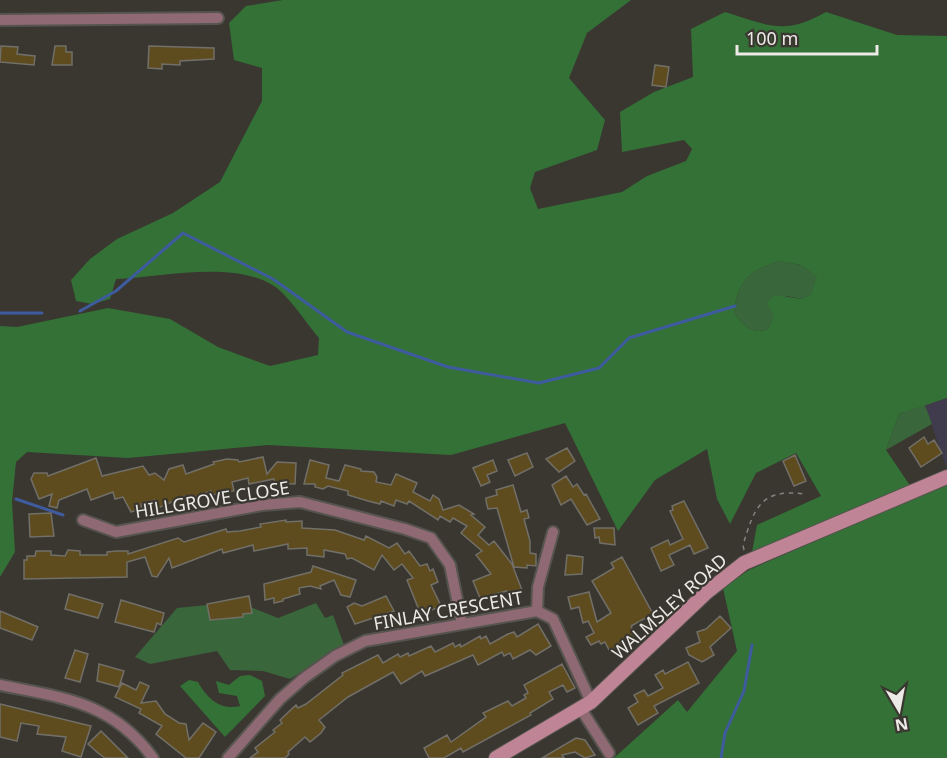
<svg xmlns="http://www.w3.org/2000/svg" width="947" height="758" viewBox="0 0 947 758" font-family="'Noto Sans',sans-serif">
<rect width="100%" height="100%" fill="#3a3731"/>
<path fill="#413c4d" d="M 947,398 L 947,469 L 925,405 Z"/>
<path fill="#39663b" d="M 779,261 L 801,265 L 818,276 L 811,294 L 802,299 L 786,296 L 768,329 C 751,335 744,326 734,313 C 738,280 749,271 779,261 Z
M 925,405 L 932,424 L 886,450 L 899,414 Z
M 238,602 L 278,618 L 316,603 L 325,618 L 333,615 L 344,645 L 290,679 L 263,671 L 230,670 L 217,651 L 150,664 L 135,657 L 177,608 Z"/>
<path fill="#337136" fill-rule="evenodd" d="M 283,0 L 631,0 L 587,33 L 569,78 L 605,120 L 597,150 L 535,172 L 530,188 L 538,209 L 622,192 L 647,176 L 686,161 L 692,149 L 684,140 L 622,152 L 620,112 L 654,92 L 693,77 L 691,29 L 725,12 C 768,25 784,36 826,12 L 897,35 L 947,36 L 947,398 L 899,414 L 886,450 L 911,487 L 752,552 L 757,525 L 821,496 L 796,453 L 756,473 L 730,524 L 717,499 L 707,449 L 655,480 L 618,531 L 565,423 L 451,455 L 268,445 L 128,458 L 27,452 L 16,462 L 12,502 L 15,552 L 0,577 L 0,326 L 17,327 L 108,308 L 170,319 L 218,347 L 270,366 L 318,355 L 319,338 C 307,324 289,296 274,286 C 234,260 161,277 116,279 L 110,299 L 92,304 L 76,301 L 71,280 L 90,259 L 117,239 L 173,213 L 220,182 L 262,101 L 262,68 L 234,60 L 229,23 L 246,6 ZM 779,261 L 801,265 L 817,276 L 811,294 L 802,299 L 775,295 L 767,303 L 774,317 L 768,329 C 751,335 744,326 734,313 C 738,280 749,271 779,261 Z
M 947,484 L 947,758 L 614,758 L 678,700 L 687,712 L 737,651 L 723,588 L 749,570 Z
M 250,675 L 262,681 L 265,696 L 225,737 L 180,686 L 189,680 L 198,682 C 207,698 220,711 240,706 L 237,696 L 219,693 L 216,681 L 229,685 L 240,676 Z"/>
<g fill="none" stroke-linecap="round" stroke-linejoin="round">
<path stroke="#3e5b9d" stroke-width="3" d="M 80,311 L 116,291 L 183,233 L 273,279 L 347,332 L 448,367 L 539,383 L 599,368 L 629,338 L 735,306
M 0,313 L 42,313
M 16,499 L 63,515
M 721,758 L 725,733 L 744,691 L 752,645"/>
</g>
<path fill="#5e4c1f" stroke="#716f68" stroke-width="1.5" d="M 1,46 L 18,47 L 17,54 L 35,56 L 34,65 L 0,62 Z
M 55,46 L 66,46 L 66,52 L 72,52 L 72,65 L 52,65 Z
M 149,46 L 214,48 L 214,59 L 180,61 L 180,65 L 162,64 L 162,69 L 148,68 Z
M 655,65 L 669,67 L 666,87 L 652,85 Z
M 924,437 L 928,444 L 934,440 L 942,453 L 921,467 L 909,448 Z
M 567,448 L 575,461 L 559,472 L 546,459 Z
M 527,453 L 533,467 L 515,476 L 508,460 Z
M 795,455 L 806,481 L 794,486 L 783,461 Z
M 263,457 L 267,474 L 277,462 L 296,463 L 295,484 L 274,483 L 274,479 L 249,484 L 248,478 L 232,482 L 234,491 L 212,495 L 211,491 L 187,500 L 185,496 L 158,508 L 155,500 L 141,504 L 142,508 L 131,512 L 123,497 L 115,499 L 113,492 L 91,500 L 87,489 L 59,500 L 57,508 L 49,506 L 52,494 L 39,499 L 31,479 L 34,473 L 47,473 L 48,476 L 96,458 L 102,476 L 143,466 L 149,475 L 155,473 L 164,480 L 169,469 L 183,465 L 186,474 L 214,464 L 213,462 L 227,459 L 238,460 L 239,462 Z
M 310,460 L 329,465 L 326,478 L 339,481 L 345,465 L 361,469 L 361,471 L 374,472 L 377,477 L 376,482 L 391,485 L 396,474 L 417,483 L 413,492 L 430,501 L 433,495 L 439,499 L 443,510 L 459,505 L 474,514 L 471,515 L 485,527 L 478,535 L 489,545 L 494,541 L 512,564 L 522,590 L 509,596 L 507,591 L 480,598 L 473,581 L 491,574 L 476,555 L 482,551 L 461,533 L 467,526 L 453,518 L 450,522 L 440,516 L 438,520 L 409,501 L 407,504 L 396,500 L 394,506 L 381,501 L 380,504 L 368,501 L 348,495 L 348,491 L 328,486 L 323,489 L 315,487 L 315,484 L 304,484 Z
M 493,460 L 497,471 L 487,475 L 490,482 L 481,486 L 473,468 Z
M 566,476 L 573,487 L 577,484 L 584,495 L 586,494 L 600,519 L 587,525 L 571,499 L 561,505 L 552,485 Z
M 513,485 L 521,512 L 527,510 L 529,518 L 524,519 L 530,541 L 530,553 L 536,554 L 536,566 L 527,565 L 527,568 L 514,567 L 497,508 L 488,509 L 486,501 L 486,498 L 497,495 L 496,490 Z
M 684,501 L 708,548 L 694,554 L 690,545 L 669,555 L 674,565 L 661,571 L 651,548 L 668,540 L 670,545 L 683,539 L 670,511 L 673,510 L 672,506 Z
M 51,513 L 54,536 L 30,537 L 29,514 Z
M 286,520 L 286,522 L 302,521 L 302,528 L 335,530 L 364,540 L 366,536 L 389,548 L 397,543 L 405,554 L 409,551 L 420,566 L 427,564 L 430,571 L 433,569 L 438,582 L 431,585 L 441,606 L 421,615 L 407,580 L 413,578 L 402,564 L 394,570 L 382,555 L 374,570 L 352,558 L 347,559 L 345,554 L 324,550 L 324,557 L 307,555 L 307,548 L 288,549 L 288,544 L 254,551 L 253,545 L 223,553 L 222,549 L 172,568 L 169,558 L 157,577 L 152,576 L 145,557 L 127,562 L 127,577 L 24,579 L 24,560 L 27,560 L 27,556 L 35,556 L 36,551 L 51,551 L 51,555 L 65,556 L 68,550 L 80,551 L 80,555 L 107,555 L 107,552 L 117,551 L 128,551 L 128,554 L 178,538 L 184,542 L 226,529 L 227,532 L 240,531 L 261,527 L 260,524 Z
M 594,528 L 614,528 L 615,545 L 600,543 L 599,537 L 595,538 Z
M 567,555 L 583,557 L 582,574 L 565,575 Z
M 622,557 L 653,614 L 631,626 L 636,635 L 610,652 L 605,642 L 601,644 L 599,641 L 591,645 L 586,637 L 594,633 L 588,621 L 583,623 L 579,607 L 571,609 L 568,597 L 589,592 L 597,622 L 611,613 L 592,581 L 614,568 L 611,563 Z
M 313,566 L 356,580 L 350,597 L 341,595 L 334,580 L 320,586 L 321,589 L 310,586 L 299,588 L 300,594 L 283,599 L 283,601 L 274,603 L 274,598 L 265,600 L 264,584 L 311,572 Z
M 69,594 L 103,604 L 98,618 L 65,609 Z
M 249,596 L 252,613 L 243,614 L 243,617 L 210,620 L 207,604 Z
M 386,596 L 394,611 L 355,624 L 347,607 L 354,603 L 362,606 Z
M 121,600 L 164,613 L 161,625 L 157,623 L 154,632 L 115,622 Z
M 0,611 L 38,627 L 32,640 L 0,628 Z
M 720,616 L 731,628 L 710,647 L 714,655 L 702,662 L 689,655 L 686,648 L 700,642 L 697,632 L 706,629 Z
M 538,624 L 551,646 L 536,655 L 530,650 L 513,659 L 510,653 L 504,656 L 502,652 L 478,665 L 473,655 L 425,676 L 422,671 L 401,684 L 393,672 L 348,697 L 319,720 L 325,727 L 321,733 L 310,742 L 305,737 L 288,752 L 289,754 L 285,758 L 250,758 L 258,752 L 255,748 L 275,732 L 273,730 L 282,723 L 280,720 L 296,705 L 298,708 L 306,704 L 343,675 L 342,673 L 378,655 L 383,663 L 398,654 L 400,657 L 408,653 L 409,656 L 431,646 L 435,652 L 453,643 L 455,647 L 460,644 L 461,647 L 480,636 L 481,639 L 486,636 L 490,644 L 508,634 L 514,632 L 517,637 Z
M 75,650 L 88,654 L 80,682 L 65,678 Z
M 688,662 L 699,683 L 654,706 L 658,713 L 638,725 L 628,708 L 638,702 L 634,695 L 644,690 L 648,696 L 663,688 L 655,675 L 663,670 L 665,674 Z
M 99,664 L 124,671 L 119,687 L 97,681 Z
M 562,664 L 575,688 L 567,692 L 563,685 L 549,692 L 553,699 L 530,713 L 531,715 L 463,752 L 461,748 L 444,758 L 429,758 L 424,748 L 447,735 L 451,742 L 486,717 L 483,713 L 508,701 L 512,706 L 526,698 L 524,695 L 528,693 L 524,685 Z
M 140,682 L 149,686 L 141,703 L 156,701 L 165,714 L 179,723 L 186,724 L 189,740 L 203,723 L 216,732 L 199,758 L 186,758 L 156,734 L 162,726 L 139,713 L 141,709 L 115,697 L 122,683 L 136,690 Z
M 0,704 L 91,726 L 81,757 L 62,751 L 66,737 L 37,734 L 39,726 L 21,723 L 17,741 L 0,737 Z
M 101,731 L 128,758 L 105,758 L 98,753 L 88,744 Z
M 576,738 L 585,740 L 595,755 L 585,758 L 575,752 L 562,755 L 564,758 L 542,758 Z"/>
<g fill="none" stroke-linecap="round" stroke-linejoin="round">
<defs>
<path id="street" d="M 0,20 L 218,18
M 83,520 L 116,532 L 262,505 L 300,502 L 405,529 L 431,538 L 450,565 L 462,624
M 537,611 L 538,587 L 553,532
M 0,685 C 64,698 112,702 153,758
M 581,709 L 609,753
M 228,758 L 280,699 L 304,678 L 335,656 L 365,641 L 537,611 L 553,619 L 591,702"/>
<path id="secondary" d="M 496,758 L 591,702 L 707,592 L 744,563 L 947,477"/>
</defs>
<use href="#street" stroke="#56544e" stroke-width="14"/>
<use href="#secondary" stroke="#56544e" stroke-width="16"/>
<path stroke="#85827d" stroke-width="1.5" stroke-dasharray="4.5 4.5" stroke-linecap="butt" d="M 744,550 L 743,545 C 754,509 760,488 804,494"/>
<use href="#street" stroke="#8f6973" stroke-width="10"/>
<use href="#secondary" stroke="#bf8495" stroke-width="14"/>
</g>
<g text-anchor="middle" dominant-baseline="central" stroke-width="4.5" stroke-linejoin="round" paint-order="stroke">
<g font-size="18" fill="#eceae6" stroke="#3a3731">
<text transform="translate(212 499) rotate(-9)">HILLGROVE CLOSE</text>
<text transform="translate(669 606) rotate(-42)">WALMSLEY ROAD</text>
<text transform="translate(448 610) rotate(-10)">FINLAY CRESCENT</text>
</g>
</g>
<g transform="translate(899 710) rotate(170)" stroke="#3a3731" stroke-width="4.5" paint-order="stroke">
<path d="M0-4.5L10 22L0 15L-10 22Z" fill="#eceae6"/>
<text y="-9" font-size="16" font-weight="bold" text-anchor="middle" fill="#eceae6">N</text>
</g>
<path d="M737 45v9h140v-9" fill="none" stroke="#eceae6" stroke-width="3"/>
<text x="746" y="45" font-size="18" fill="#eceae6" stroke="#3a3731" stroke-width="4.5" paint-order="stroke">100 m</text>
</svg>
